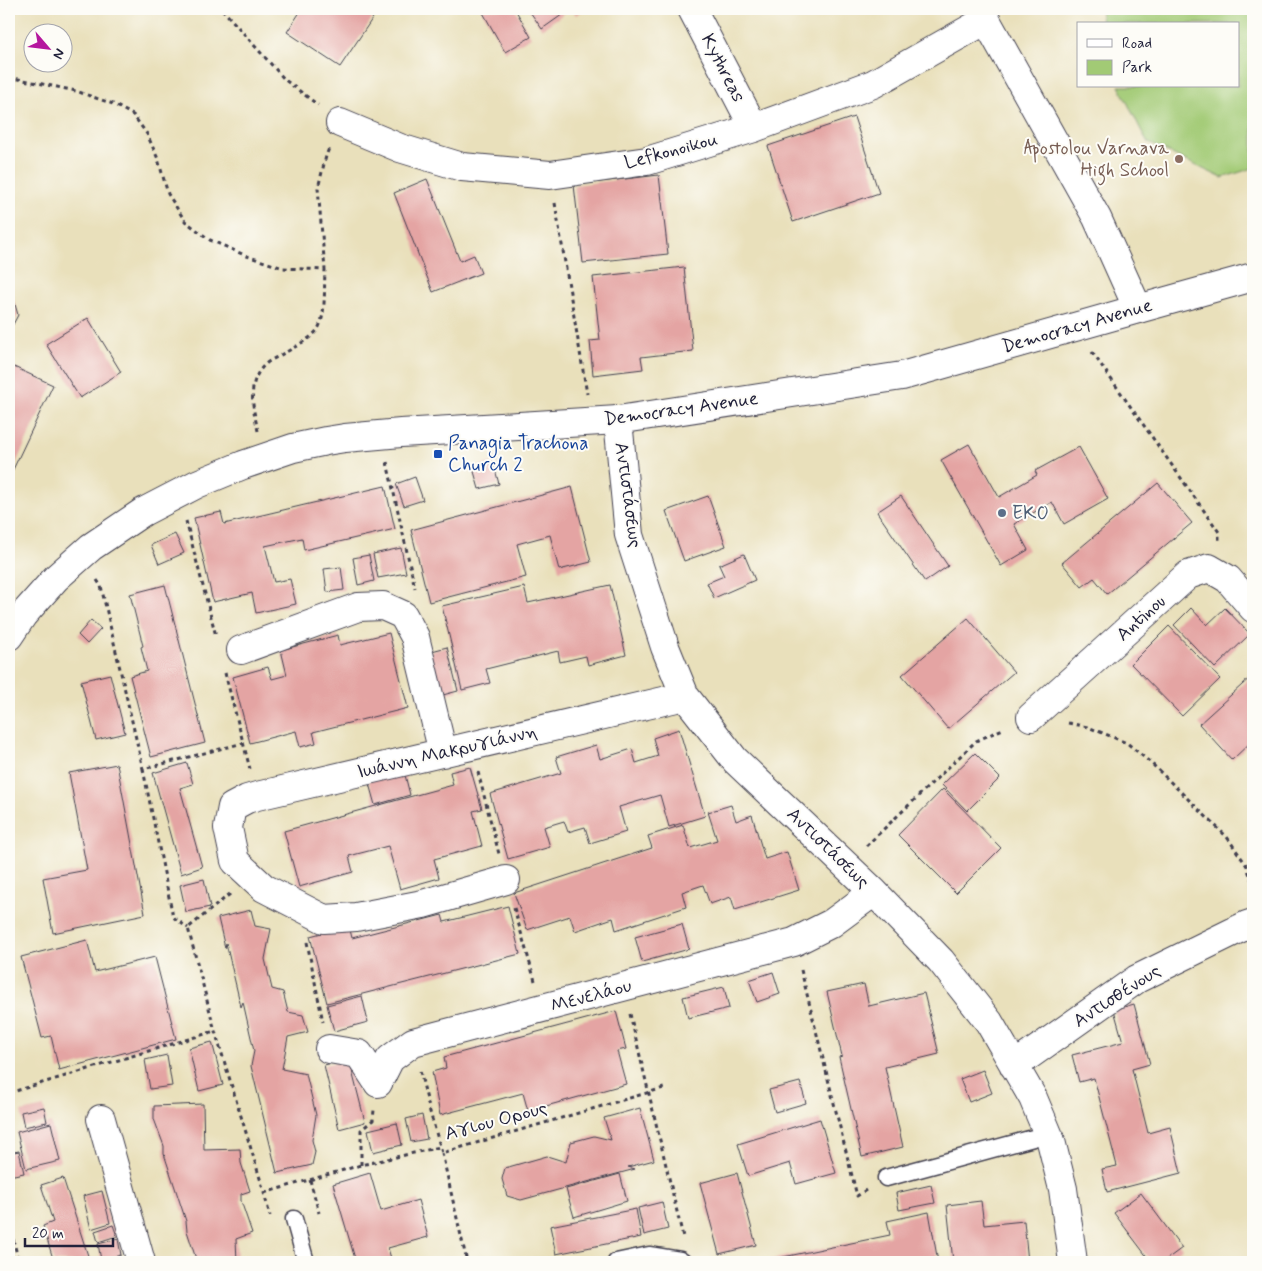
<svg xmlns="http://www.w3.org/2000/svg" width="1262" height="1271" viewBox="0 0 1262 1271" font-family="Mynerve,sans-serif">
<rect width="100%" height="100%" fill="#fdfcf7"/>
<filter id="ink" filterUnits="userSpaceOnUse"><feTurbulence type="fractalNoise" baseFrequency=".02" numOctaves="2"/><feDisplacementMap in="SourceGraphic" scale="10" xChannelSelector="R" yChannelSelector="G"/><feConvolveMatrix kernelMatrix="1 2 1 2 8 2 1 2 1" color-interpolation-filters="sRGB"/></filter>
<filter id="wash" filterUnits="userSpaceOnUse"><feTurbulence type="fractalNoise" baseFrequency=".0096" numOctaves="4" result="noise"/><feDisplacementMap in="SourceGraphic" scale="20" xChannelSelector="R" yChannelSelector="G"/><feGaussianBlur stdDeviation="1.12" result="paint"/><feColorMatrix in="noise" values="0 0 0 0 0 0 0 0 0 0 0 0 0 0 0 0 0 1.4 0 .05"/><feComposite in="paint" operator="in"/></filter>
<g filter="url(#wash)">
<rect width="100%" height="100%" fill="#e9e0bb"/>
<path fill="#a2ca75" stroke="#627658" d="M 1100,9 L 1253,9 L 1253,168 L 1222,178 L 1147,142 L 1119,86 L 1238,86 L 1238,24 L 1102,24 Z"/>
<g id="blocks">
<path fill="#e4a4a3" d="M 302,9 L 377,9 L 378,10 L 340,67 L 287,32 Z
M 481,9 L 515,9 L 531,37 L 505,52 Z
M 528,9 L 563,9 L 566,12 L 542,29 Z
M 572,9 L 586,9 L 576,15 Z
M 9,108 L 13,110 L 9,119 Z
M 854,117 L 879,193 L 793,222 L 768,146 Z
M 659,175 L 668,254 L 583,263 L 574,185 Z
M 427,179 L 460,261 L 474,255 L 481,273 L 433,292 L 394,193 Z
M 684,267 L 693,351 L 641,357 L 643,369 L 593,375 L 590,341 L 600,340 L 593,277 Z
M 9,283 L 18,315 L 9,332 Z
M 88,318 L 121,372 L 80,398 L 46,344 Z
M 14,367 L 53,385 L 9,478 L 9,377 Z
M 969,444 L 999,497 L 1037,475 L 1035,471 L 1079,447 L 1108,499 L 1064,524 L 1052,502 L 1014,524 L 1028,550 L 1001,566 L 941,460 Z
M 493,462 L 499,484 L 479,489 L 473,468 Z
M 415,477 L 423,500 L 404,506 L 396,484 Z
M 1158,483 L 1192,523 L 1107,594 L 1094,578 L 1082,587 L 1062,563 Z
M 385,486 L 395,529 L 304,550 L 302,538 L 265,546 L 274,582 L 290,579 L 296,604 L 256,613 L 252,593 L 213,602 L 194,518 L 221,512 L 224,524 Z
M 572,487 L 591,562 L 559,570 L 550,535 L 517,544 L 526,577 L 429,602 L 411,530 Z
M 708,496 L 726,546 L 684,561 L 666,511 Z
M 901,496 L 948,566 L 925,582 L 877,512 Z
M 175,534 L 184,553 L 159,564 L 151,545 Z
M 401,548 L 406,573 L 378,578 L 373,554 Z
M 744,554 L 755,580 L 714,598 L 707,583 L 724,576 L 719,565 Z
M 369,555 L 374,581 L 358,585 L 353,558 Z
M 341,567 L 344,590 L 327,592 L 324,569 Z
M 165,585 L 205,743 L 151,757 L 130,676 L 147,671 L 141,647 L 143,646 L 130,594 Z
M 610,585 L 626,655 L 588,665 L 586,656 L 560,662 L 558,651 L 486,669 L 490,683 L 462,690 L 442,606 L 524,587 L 528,603 Z
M 1191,608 L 1207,625 L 1225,608 L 1250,634 L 1215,668 L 1174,625 Z
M 968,618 L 1014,672 L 948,729 L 902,675 Z
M 91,620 L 101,629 L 87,644 L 78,635 Z
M 1169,626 L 1220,679 L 1182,716 L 1131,664 Z
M 389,633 L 408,708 L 313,732 L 316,743 L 300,747 L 296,731 L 250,743 L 233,677 L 268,667 L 272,679 L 287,675 L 281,650 L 338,635 L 340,645 Z
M 447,647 L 458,691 L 439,696 L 428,652 Z
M 110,674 L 125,733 L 96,740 L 81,681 Z
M 1253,675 L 1253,740 L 1232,760 L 1199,724 Z
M 679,729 L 705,816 L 669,827 L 660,795 L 619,807 L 626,832 L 590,843 L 585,827 L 568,832 L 564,821 L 544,827 L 550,847 L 508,859 L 490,794 L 561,773 L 556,757 L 596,745 L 600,759 L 632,749 L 636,763 L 658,756 L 653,738 Z
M 975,753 L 1000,778 L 967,811 L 942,785 Z
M 187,763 L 193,784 L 180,788 L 202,867 L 181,874 L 153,773 Z
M 117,764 L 145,914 L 53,933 L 43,878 L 87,870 L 69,773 Z
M 470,767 L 482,809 L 473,811 L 482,846 L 434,859 L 439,878 L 400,889 L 388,846 L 349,856 L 353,872 L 299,887 L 284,831 L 453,785 L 450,772 Z
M 404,771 L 410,795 L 375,805 L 368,780 Z
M 943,789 L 1001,848 L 956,893 L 898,835 Z
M 731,805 L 736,821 L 752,815 L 765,859 L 787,852 L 799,890 L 735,910 L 731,897 L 710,904 L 703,885 L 682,892 L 686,907 L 616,930 L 613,918 L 575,931 L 570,916 L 527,930 L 514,893 L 652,848 L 648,836 L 683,825 L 690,848 L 717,840 L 708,812 Z
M 204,879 L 210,907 L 186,912 L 180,885 Z
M 508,906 L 520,954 L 327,1003 L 310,936 L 349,926 L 352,938 L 442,915 L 444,922 Z
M 251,910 L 255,926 L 271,929 L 265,959 L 272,989 L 283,992 L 288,1012 L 303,1015 L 308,1032 L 288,1037 L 282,1069 L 306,1074 L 316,1115 L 312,1140 L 315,1152 L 312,1165 L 277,1173 L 251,1066 L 254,1051 L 243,1002 L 241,1007 L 226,943 L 225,948 L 218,918 Z
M 682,924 L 689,949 L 642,962 L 635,937 Z
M 87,940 L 95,972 L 155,957 L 176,1039 L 59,1070 L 51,1036 L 42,1038 L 21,957 Z
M 773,972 L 780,994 L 757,1002 L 749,980 Z
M 864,984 L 869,1006 L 924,993 L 939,1054 L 885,1067 L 903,1147 L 862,1157 L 839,1057 L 842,1056 L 827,992 Z
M 724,987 L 729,1008 L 688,1018 L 683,997 Z
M 362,996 L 368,1022 L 334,1031 L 327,1005 Z
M 1134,1004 L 1150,1064 L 1132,1069 L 1148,1133 L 1170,1127 L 1181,1173 L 1107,1192 L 1102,1169 L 1117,1166 L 1094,1078 L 1079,1082 L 1072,1055 L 1123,1042 L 1114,1010 Z
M 616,1011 L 626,1049 L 617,1051 L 626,1084 L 528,1111 L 523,1093 L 440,1115 L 432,1072 L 446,1068 L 444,1057 Z
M 212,1042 L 223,1085 L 199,1091 L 189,1048 Z
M 167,1055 L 172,1086 L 150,1089 L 145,1060 Z
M 349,1059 L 365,1122 L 339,1129 L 324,1065 Z
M 983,1070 L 992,1093 L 969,1102 L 960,1079 Z
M 800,1082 L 806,1103 L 775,1112 L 769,1090 Z
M 203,1104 L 204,1150 L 240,1149 L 241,1163 L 250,1191 L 241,1194 L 241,1201 L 252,1233 L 236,1239 L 237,1262 L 197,1262 L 187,1231 L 186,1221 L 164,1154 L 164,1146 L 154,1119 L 154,1106 Z
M 44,1107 L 47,1122 L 24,1127 L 21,1112 Z
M 640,1108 L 654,1160 L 628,1167 L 635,1169 L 521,1200 L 507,1196 L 502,1179 L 505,1168 L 547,1156 L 566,1162 L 571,1142 L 594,1136 L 611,1140 L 604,1118 Z
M 422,1115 L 427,1139 L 411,1142 L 406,1119 Z
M 820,1119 L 836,1173 L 796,1184 L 790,1163 L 748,1176 L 738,1144 Z
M 51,1123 L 60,1161 L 26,1169 L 17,1132 Z
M 397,1123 L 402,1145 L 373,1152 L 368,1130 Z
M 19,1151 L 24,1173 L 9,1176 L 9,1153 Z
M 370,1173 L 381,1211 L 418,1200 L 428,1237 L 388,1248 L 392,1262 L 356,1262 L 333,1184 Z
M 737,1173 L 756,1245 L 719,1254 L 700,1183 Z
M 620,1174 L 627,1201 L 574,1217 L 566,1189 Z
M 63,1178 L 90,1262 L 54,1262 L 43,1226 L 53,1222 L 41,1185 Z
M 931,1185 L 935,1203 L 899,1210 L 896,1193 Z
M 102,1191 L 110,1223 L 91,1229 L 83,1196 Z
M 1141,1193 L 1182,1248 L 1163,1262 L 1151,1262 L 1114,1213 Z
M 981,1201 L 984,1225 L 1024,1221 L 1028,1262 L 953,1262 L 947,1205 Z
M 662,1202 L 668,1229 L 644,1235 L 638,1208 Z
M 636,1209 L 641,1237 L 556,1254 L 550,1226 Z
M 929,1212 L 938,1262 L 764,1262 L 764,1261 L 890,1235 L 887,1221 Z
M 113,1225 L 117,1236 L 98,1242 L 95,1231 Z
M 118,1239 L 121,1255 L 101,1260 L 98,1244 Z"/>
</g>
</g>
<g filter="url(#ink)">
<use href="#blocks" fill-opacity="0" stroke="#403e4e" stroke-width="1"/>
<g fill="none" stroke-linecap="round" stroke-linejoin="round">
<defs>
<path id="service" d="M 886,1178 L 1048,1134
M 294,1219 L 306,1262
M 616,1262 L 649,1255 L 680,1260 L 683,1262"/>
<path id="minor" d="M 692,9 L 754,128
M 980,9 L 1097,218 L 1138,309
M 340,123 L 400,148 L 462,167 L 550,175 L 647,161 L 754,128 L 873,84 L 986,20
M 618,420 L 629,535 L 665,647 L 685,696 L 735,760 L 874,892 L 941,961 L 989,1022 L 1033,1098 L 1051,1141 L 1063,1189 L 1073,1262
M 241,650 L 358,607 L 383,606 L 403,615 L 415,637 L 443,753
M 1031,717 L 1188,575 L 1209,568 L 1228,579 L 1253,608
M 506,880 L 423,904 L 356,917 L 324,919 L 264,888 L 235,861 L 228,828 L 232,807 L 247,799 L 257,796 L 685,696
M 329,1049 L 359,1054 L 378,1083
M 1014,1066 L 1137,979 L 1247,925 L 1253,923
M 378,1083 L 390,1059 L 413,1042 L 794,942 L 832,923 L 874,892
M 101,1119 L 141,1262"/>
<path id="secondary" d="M 9,636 L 23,615 L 56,578 L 91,547 L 143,512 L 197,484 L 243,465 L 293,448 L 326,441 L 345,438 L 401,433 L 618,420 L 902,376 L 1138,309 L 1253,277"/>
</defs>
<use href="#service" stroke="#403e4e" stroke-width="19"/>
<use href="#minor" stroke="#403e4e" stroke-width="30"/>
<use href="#secondary" stroke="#403e4e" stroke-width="30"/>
<path stroke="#403e4e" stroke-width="3" stroke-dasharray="4 4" stroke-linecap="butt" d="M 222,9 L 285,80 L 318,105
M 9,77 L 76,91 L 113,104 L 133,115 L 147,134 L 158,159 L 168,194 L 185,221 L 210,240 L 247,256 L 283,268 L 325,270 L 318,188 L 326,156 L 329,148
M 555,203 L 587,394
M 1092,352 L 1219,532 L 1219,541
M 258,431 C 253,407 245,380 268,362 C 278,356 289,351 298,345 C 306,340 315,335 319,327 C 326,313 324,286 325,270
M 387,462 L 415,588
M 186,521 L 216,636
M 97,580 L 101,586 L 143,769 L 243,743
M 225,673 L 250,769
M 1068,723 L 1088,727 L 1127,743 L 1151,763 L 1227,837 L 1247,866 L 1253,885
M 143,769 L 173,917 L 188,928
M 478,772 L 499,854
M 866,846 L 976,741 L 1005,728
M 230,894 L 188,928 L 215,1031 L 262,1185 L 270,1216
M 514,908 L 535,981
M 307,942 L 323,1022
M 801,970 L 857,1196 L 866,1190
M 630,1014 L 683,1237
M 420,1071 L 430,1112 L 442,1153 L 667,1087
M 9,1093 L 215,1031
M 442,1153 L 467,1262
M 361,1165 L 361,1130 L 373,1120 L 374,1110
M 310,1180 L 319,1213
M 264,1193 L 361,1165 L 440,1147
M 9,1224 L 19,1262"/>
<use href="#service" stroke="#fff" stroke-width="16"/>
<use href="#minor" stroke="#fff" stroke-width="28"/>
<use href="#secondary" stroke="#fff" stroke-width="28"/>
</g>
</g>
<circle fill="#8d6e63" stroke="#fdfcf7" stroke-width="2" cx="1179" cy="159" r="5"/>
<rect fill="#1a4fb4" stroke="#fdfcf7" stroke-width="2" x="433" y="449" width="10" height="10" rx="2.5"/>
<circle fill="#5c6f8a" stroke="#fdfcf7" stroke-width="2" cx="1002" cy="513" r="5"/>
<g text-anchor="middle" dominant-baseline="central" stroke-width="4" stroke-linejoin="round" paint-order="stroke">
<g font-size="19" fill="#22223b" stroke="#fdfcf7">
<text transform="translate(723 68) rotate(63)">Kythreas</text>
<text transform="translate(671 151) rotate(-15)">Lefkonoikou</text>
<text transform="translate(1077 326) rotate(-16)">Democracy Avenue</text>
<text transform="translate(681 409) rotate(-8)">Democracy Avenue</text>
<text transform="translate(628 495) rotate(82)">Αντιστάσεως</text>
<text transform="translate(1141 618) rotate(-42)">Antinou</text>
<text transform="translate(447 752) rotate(-13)">Ιωάννη Μακρυγιάννη</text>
<text transform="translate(828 848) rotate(44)">Αντιστάσεως</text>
<text transform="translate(591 996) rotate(-15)">Μενελάου</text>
<text transform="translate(1117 996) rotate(-33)">Αντισθένους</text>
<text transform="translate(496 1121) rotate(-15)">Αγιου Ορους</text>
</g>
<g font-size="19" fill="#785e54" stroke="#fdfcf7" text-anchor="end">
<text x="1169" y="148">Apostolou Varnava<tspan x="1169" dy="22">High School</tspan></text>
</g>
<g font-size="19" fill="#164399" stroke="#fdfcf7" text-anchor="start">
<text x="448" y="443">Panagia Trachona<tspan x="448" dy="22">Church 2</tspan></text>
</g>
<g font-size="19" fill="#4e5e75" stroke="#fdfcf7" text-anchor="start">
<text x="1012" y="513">EKO</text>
</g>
</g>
<rect width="1262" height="1271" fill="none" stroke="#fdfcf7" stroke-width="30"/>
<rect x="1077" y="22" width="162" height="65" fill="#fdfcf7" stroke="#a5a5ac"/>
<rect x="1087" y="39" width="25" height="8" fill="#ffffff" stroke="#a5a5ac"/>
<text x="1122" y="48" font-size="15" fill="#22223b">Road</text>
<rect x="1087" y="60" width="25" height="15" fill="#a2ca75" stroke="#a5a5ac"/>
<text x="1122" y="72" font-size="15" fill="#22223b">Park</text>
<g transform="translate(48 48) rotate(118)"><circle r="24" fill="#fdfcf7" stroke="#a5a5ac"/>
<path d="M0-4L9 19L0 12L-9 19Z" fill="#b5179e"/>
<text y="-8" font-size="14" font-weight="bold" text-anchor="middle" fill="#22223b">N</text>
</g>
<path d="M25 1238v8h88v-8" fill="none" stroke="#22223b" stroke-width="2.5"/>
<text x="32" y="1238" font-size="15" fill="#22223b" stroke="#fdfcf7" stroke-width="4" paint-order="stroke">20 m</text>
</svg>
